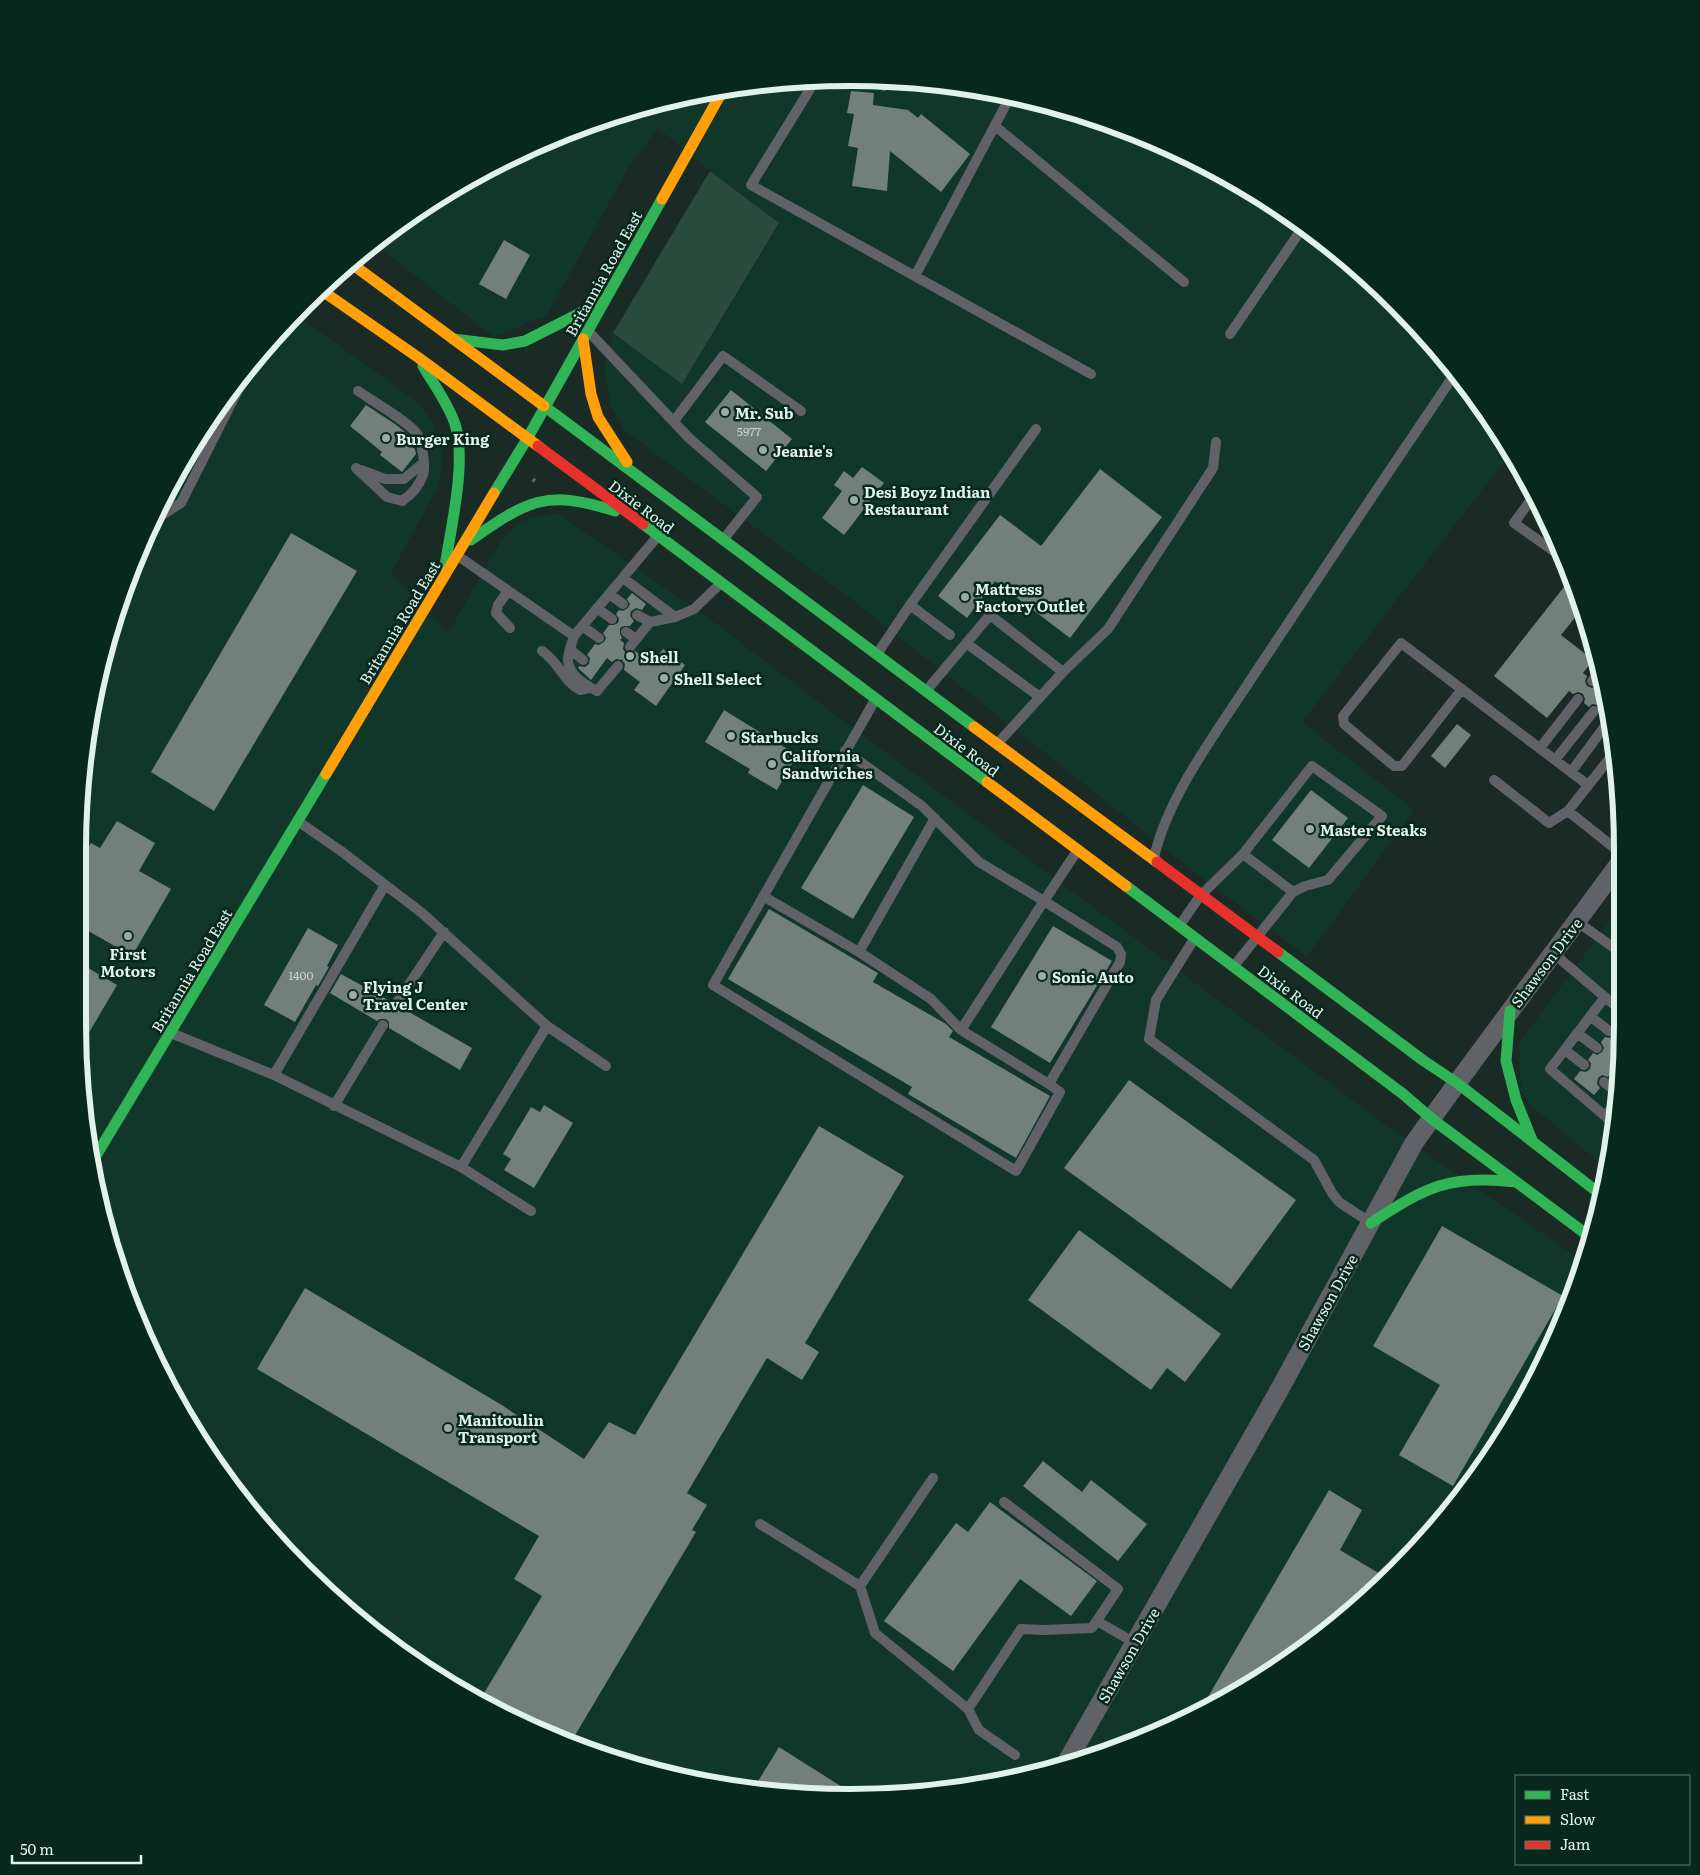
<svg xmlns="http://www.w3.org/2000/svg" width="1700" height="1875" viewBox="0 0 1700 1875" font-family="Literata,serif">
<rect width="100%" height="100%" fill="#1a2b25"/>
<path fill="#11372a" d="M 850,78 L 1000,92 L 1145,136 L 1279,208 L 1396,304 L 1492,421 L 1510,454 L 1302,722 L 1414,810 L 1307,957 L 1193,871 L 867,611 L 624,430 L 610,404 L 604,368 L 613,333 L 682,384 L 779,224 L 710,171 L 658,128 L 630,165 L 547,315 L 494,337 L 376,245 L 421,208 L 554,136 L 699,92 Z
M 295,314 L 416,401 L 432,421 L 440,440 L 442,459 L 439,485 L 391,573 L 448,633 L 502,540 L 517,524 L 536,516 L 558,514 L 714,622 L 838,717 L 1395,1132 L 1584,1262 L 1582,1273 L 1519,1411 L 1431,1535 L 1320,1638 L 1191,1718 L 1098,1757 L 1001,1783 L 850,1797 L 749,1791 L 650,1771 L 509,1718 L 380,1638 L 304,1571 L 237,1495 L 157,1366 L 119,1274 L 92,1176 L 78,1025 L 79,800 L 92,699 L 136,554 L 208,421 Z
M 1621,906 L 1616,1126 L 1606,1167 L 1532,1107 L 1521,1091 L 1519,1043 Z"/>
<path fill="#2a4a3d" d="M 710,171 L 779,223 L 682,384 L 613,333 Z"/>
<path fill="#71807a" d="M 851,91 L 874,93 L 873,105 L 908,110 L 918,118 L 921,114 L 970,154 L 941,192 L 890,151 L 887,191 L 852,186 L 858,148 L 848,146 L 854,114 L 847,113 Z
M 504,240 L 530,255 L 506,299 L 479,284 Z
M 731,390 L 792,439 L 766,471 L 705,422 Z
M 366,405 L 395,424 L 410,436 L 405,442 L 415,449 L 416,454 L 402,472 L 380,455 L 382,452 L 350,426 Z
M 862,467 L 884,483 L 844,535 L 822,518 L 842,491 L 834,485 L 844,471 L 853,478 Z
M 1100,469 L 1162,517 L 1070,638 L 995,581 L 967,618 L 938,596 L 1000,515 L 1041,546 Z
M 291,533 L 357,571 L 214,811 L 151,772 Z
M 1571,578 L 1581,610 L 1561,635 L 1593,660 L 1583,673 L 1587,676 L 1585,681 L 1587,686 L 1592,688 L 1598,685 L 1605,691 L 1609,715 L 1603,718 L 1599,715 L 1601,709 L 1598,705 L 1592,704 L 1589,707 L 1584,703 L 1585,699 L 1583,694 L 1578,692 L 1573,694 L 1569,691 L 1547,718 L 1494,676 Z
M 632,593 L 646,604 L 642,610 L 636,608 L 631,611 L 630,616 L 634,621 L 630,626 L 624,626 L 620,628 L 620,634 L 622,638 L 620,640 L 624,643 L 623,649 L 625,652 L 629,654 L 635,651 L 652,663 L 663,649 L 685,665 L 656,706 L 634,690 L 640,682 L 624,670 L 625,664 L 622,660 L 616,659 L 612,662 L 607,658 L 591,680 L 578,668 L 579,666 L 585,667 L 589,664 L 590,658 L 587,655 L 595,644 L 599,645 L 604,642 L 606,638 L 603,633 L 609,625 L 614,625 L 618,623 L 619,619 L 616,614 L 619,610 L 623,611 L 628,608 L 630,604 L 627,599 Z
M 724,710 L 797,755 L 777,790 L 748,773 L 750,769 L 705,742 Z
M 1457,724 L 1471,735 L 1445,768 L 1431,756 Z
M 863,785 L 914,817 L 853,919 L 801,888 Z
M 1311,790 L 1348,818 L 1309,868 L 1272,840 Z
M 117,821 L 155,843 L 139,871 L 171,889 L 132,956 L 78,925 L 79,843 L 88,848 L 91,843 L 100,848 Z
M 769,909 L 878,973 L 873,982 L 946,1024 L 953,1031 L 949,1037 L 1050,1096 L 1016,1158 L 908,1094 L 912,1087 L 728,979 Z
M 1053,926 L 1112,961 L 1050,1063 L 991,1027 Z
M 308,928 L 338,945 L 327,966 L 329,967 L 318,986 L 316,985 L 295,1022 L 264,1005 Z
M 78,962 L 117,985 L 80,1048 L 78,1025 Z
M 341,974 L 390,1001 L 390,1007 L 393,1010 L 399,1010 L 402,1008 L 472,1048 L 460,1070 L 389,1028 L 389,1022 L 386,1019 L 380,1019 L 377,1021 L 330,993 Z
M 1618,1019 L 1617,1065 L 1608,1077 L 1602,1075 L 1598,1078 L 1597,1084 L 1600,1088 L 1594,1095 L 1574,1079 L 1580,1071 L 1586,1072 L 1590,1069 L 1591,1063 L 1588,1060 L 1593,1053 L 1597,1055 L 1602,1052 L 1604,1048 L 1601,1042 L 1605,1037 L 1611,1038 L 1615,1035 L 1616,1029 L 1613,1026 Z
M 1129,1080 L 1296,1200 L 1231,1289 L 1064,1168 Z
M 544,1105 L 573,1123 L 534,1188 L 504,1170 L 511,1159 L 503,1154 L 531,1107 L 540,1112 Z
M 819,1126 L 904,1176 L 805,1343 L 819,1352 L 802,1380 L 767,1358 L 687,1493 L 707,1505 L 692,1530 L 696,1532 L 571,1742 L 509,1718 L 480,1700 L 542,1596 L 514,1579 L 539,1536 L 257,1369 L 305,1288 L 500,1404 L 584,1459 L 609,1422 L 635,1435 Z
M 1442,1226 L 1563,1296 L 1453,1486 L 1399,1455 L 1440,1385 L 1373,1346 Z
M 1079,1230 L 1221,1334 L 1185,1382 L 1167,1368 L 1151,1390 L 1028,1300 Z
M 1043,1461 L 1082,1492 L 1091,1480 L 1147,1524 L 1118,1561 L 1023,1486 Z
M 1329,1490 L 1362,1510 L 1340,1550 L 1385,1577 L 1320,1638 L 1198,1714 Z
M 990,1502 L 1097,1581 L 1071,1616 L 1020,1579 L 953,1671 L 884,1621 L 956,1523 L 968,1532 Z
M 779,1747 L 858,1797 L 752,1791 Z"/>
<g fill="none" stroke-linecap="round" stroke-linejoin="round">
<path stroke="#63666b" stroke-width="3" stroke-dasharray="4 2.5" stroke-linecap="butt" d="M 533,482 L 536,476"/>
<path stroke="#606268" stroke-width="10" d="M 870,79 L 884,86 L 886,81
M 815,81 L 751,185 L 1091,374
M 995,126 L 1184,282
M 915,276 L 1011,95
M 589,332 L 689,438 L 757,497 L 723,540
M 1230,334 L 1303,227
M 674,421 L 723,356 L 801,411
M 356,468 L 387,497 L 402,501 C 411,495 419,486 423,475 C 426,466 422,442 417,434 C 410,423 371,400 358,391
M 361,470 L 385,479 L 404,479 L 423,463
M 1533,497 L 1514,523 L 1565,559
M 154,520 L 181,503 L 246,374
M 458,556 L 574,636 L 657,537
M 623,578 L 675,617
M 508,591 L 498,605 L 496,613 L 510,628
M 609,594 L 623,604
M 910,605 L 950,635
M 597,608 L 612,619
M 637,615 L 650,622
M 582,626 L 599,638
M 626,632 L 636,639
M 574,636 C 572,643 568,652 568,660 C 568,674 585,685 597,691 L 618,666
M 966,643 L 1040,697
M 630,647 L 650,622 L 675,617 L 694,609 L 720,584
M 571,650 L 583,660
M 542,651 C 559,662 562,680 580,690 L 589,688
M 877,654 L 910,605 L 1036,429
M 1592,681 L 1599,672
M 1462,689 L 1402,766 L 1394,766 L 1344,724 L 1343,716 L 1401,643 L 1588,785
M 926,691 L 990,615 L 1063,672
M 875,700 L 713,985 L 1016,1171 L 1060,1092 L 1049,1084 L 1120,962 L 1121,954 L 1117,947 L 1044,901 L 1077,851
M 997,744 L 1063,672 L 1108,629 L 1213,468 L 1216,442
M 1540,748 L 1578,699
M 845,751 L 922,806 L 979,862 L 1044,901 L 961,1030
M 1613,754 L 1568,811 L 1622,854
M 1555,760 L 1594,711
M 1571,772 L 1608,722
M 1494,780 L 1549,823 L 1568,811
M 299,822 L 341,851 L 422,913 L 547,1026
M 1243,854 L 1312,766 L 1382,816 L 1328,880 L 1305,886 L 1293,892
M 1154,858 C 1168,794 1220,728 1255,673 C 1321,573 1387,474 1454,375
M 763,896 L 859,952 L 931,999 L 961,1030 L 1049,1084
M 1576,921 L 1620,952
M 1180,925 L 1200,896 L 1243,854 L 1293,892 L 1234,966
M 1194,939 L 1156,1000 L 1149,1039 L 1314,1160 L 1332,1193 L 1339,1202 L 1371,1223
M 859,952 L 935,818
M 1553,953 L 1619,1009
M 1605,997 L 1550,1069 L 1605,1116
M 396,1004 L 444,932
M 1590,1016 L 1609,1031
M 171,1033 L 274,1075 L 385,885
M 1577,1033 L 1597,1048
M 1565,1050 L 1584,1065
M 274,1075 L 461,1167 L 531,1211
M 1604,1082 L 1617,1093
M 334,1106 L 383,1025
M 1616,1127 L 1605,1116 L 1617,1101
M 461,1167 L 547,1026 L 606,1066
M 760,1524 L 860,1586 L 933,1478
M 860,1586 L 875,1633 L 968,1709 L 1021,1629 L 1044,1630 L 1092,1628 L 1118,1589 L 1004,1502
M 1097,1621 L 1135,1643
M 968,1709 L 979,1730 L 1015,1755"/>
<path stroke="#606268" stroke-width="19" d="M 1065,1765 L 1277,1394 L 1414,1143 L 1457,1083 L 1622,860"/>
<path stroke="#30b455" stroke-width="11" d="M 453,339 L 503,345 L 525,341 L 604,301
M 423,366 C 434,385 448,403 455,424 C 467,461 451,527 445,566
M 544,406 L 974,727
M 494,493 L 527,439 L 662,199
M 643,524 L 987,782
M 471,540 C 528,500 546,489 615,511
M 1126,886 L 1403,1094 L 1432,1119 L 1590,1237
M 1278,952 L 1424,1061 L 1457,1083 L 1600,1194
M 1510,1011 L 1506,1061 L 1516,1100 L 1532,1140
M 91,1164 L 326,774
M 1371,1223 C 1426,1187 1449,1174 1516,1182"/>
<path stroke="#ff9f0a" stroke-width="11" d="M 662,199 L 723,90
M 352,264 L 544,406
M 321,290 L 419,358 L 538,446
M 583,339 L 591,394 L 598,417 L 627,462
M 974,727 L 1157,862
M 326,774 L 494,493
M 987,782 L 1126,886"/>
<path stroke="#e5322d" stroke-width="11" d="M 538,446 L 643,524
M 1157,862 L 1278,952"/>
</g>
<g fill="#9baca5" stroke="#08281d" stroke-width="2">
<circle cx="725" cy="412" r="5"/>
<circle cx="386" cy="438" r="5"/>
<circle cx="763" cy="450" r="5"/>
<circle cx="854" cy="500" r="5"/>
<circle cx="965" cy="597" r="5"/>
<circle cx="630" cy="656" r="5"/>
<circle cx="664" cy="678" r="5"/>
<circle cx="731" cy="736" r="5"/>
<circle cx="772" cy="764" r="5"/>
<circle cx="1310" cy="829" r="5"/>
<circle cx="128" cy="936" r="5"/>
<circle cx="1042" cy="976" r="5"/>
<circle cx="353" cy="995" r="5"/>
<circle cx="448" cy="1428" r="5"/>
</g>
<g text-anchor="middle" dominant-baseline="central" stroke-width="5" stroke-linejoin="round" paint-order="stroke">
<g font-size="12" fill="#c4d6ce">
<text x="749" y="431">5977</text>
<text x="301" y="975">1400</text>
</g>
<g font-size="15" fill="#e0f2ea" stroke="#08281d">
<text transform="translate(603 273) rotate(-61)">Britannia Road East</text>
<text transform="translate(642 506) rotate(37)">Dixie Road</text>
<text transform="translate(399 622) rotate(-59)">Britannia Road East</text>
<text transform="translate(967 749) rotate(37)">Dixie Road</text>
<text transform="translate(1546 962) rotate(-53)">Shawson Drive</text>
<text transform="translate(191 970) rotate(-59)">Britannia Road East</text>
<text transform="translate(1291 991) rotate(37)">Dixie Road</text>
<text transform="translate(1327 1302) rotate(-61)">Shawson Drive</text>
<text transform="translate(1128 1655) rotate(-60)">Shawson Drive</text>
</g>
<g font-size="15" font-weight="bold" fill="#e0f2ea" stroke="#08281d" text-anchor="start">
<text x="735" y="412">Mr. Sub</text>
<text x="396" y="438">Burger King</text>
<text x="773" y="450">Jeanie's</text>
<text x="864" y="491">Desi Boyz Indian<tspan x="864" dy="17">Restaurant</tspan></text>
<text x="975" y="588">Mattress<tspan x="975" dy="17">Factory Outlet</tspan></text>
<text x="640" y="656">Shell</text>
<text x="674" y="678">Shell Select</text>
<text x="741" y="736">Starbucks</text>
<text x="782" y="755">California<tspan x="782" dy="17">Sandwiches</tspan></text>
<text x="1320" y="829">Master Steaks</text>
<text x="128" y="953" text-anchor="middle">First<tspan x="128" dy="17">Motors</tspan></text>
<text x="1052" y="976">Sonic Auto</text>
<text x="363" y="986">Flying J<tspan x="363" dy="17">Travel Center</tspan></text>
<text x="458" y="1419">Manitoulin<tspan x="458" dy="17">Transport</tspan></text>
</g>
</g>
<path d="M0 0H1700V1875H0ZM850 86H850A764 764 0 0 1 1614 850V1025A764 764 0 0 1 850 1789H850A764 764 0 0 1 86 1025V850A764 764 0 0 1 850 86Z" fill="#08281d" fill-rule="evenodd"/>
<path fill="none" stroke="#e0f2ea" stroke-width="6" d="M850 86H850A764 764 0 0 1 1614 850V1025A764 764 0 0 1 850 1789H850A764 764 0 0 1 86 1025V850A764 764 0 0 1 850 86Z"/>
<rect x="1515" y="1775" width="175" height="90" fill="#08281d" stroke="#5e796f"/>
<rect x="1525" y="1791" width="25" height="8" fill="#30b455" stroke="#5e796f"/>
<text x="1560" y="1800" font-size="15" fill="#e0f2ea">Fast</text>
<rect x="1525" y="1816" width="25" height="8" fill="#ff9f0a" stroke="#5e796f"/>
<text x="1560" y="1825" font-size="15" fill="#e0f2ea">Slow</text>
<rect x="1525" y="1841" width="25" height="8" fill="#e5322d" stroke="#5e796f"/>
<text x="1560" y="1850" font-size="15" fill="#e0f2ea">Jam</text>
<path d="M12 1855v8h129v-8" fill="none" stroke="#e0f2ea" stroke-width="2.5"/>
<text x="20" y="1855" font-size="15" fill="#e0f2ea" stroke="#08281d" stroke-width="4" paint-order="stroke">50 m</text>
</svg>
